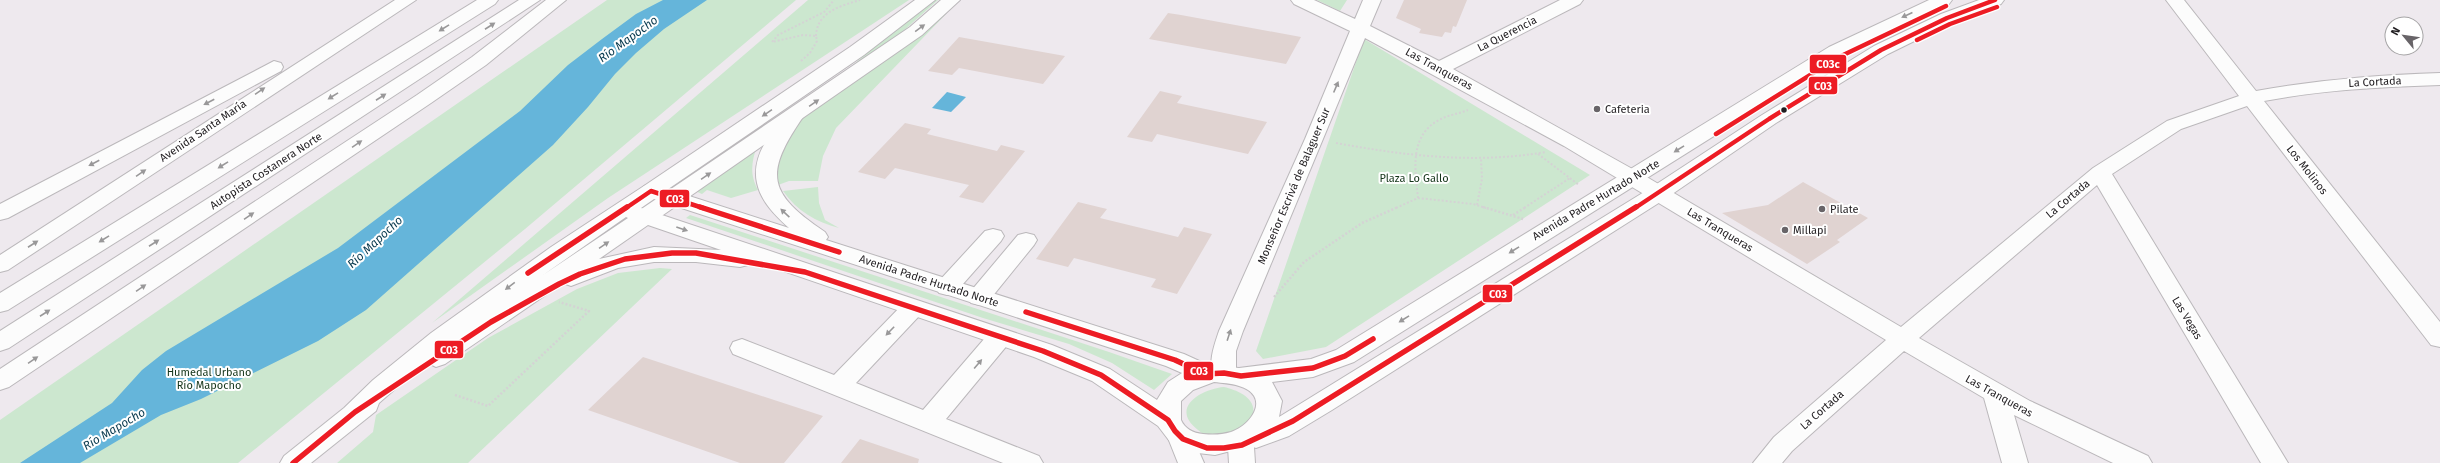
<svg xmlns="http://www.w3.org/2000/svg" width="2440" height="463" viewBox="0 0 2440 463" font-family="'Fira Sans',sans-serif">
<rect width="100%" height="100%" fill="#eee9ee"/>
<path fill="#cce7cf" d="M 607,0 L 796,0 L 525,229 L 238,463 L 0,463 L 0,420 Z
M 808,0 L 909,0 L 608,198 L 432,323 Z
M 930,0 L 938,0 L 901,33 L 846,73 L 693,172 L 841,75 Z
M 1317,0 L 1347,0 L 1340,11 Z
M 943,13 L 947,13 L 836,128 L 823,156 L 818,181 L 789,181 L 778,185 C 771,166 779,145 788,128 Z
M 1364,39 L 1590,175 L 1326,347 L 1263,359 L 1256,351 Z
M 757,145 C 752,162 749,173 758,190 L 731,198 L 707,190 L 702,194 L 693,190 Z
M 818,187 L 819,203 L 825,220 L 839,228 C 816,222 797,211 783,191 Z
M 690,215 L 1109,352 L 1172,374 L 1154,390 L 1112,363 L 1069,344 L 983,318 L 686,218 Z
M 660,268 L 672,269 L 468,463 L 337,463 L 373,432 L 376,415 L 488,338 L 577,289 L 618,273 Z
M 1224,387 C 1237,390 1257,398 1253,415 C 1252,421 1245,427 1242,431 C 1232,433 1221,436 1212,436 C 1207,436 1201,433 1198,430 C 1169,408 1201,389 1224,387 Z"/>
<path fill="#65b5da" d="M 663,0 L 707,0 L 664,29 L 636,53 L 615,74 L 588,107 L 553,145 L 366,310 L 318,341 L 201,399 L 161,415 L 80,463 L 20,463 L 112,403 L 142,370 L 166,351 L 338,248 L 520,111 L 568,65 L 602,39 L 636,14 Z
M 947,92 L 966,97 L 951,112 L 932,108 Z"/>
<path fill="#e0d3d1" d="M 1404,0 L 1467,0 L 1456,27 L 1453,26 L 1451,33 L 1445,32 L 1442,37 L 1419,33 L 1421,29 L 1396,18 Z
M 1168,13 L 1181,15 L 1301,37 L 1286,64 L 1149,39 Z
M 959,37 L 1065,56 L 1043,84 L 959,68 L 952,75 L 928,71 Z
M 1160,91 L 1182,96 L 1177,103 L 1267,122 L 1248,154 L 1157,134 L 1152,142 L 1127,137 Z
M 905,123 L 931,129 L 927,134 L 997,151 L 1001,145 L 1025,151 L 983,203 L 959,197 L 969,185 L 895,168 L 885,179 L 858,172 Z
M 1803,182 L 1868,218 L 1837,240 L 1840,242 L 1807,264 L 1722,213 L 1768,205 Z
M 1078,202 L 1107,209 L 1100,218 L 1178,237 L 1184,227 L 1212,234 L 1177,294 L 1151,287 L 1156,279 L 1074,258 L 1068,267 L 1036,259 Z
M 643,357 L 823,416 L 784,463 L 740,463 L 588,410 Z
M 860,439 L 919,459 L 918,463 L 841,463 Z"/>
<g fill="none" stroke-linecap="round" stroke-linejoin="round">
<defs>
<path id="minor" d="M 395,0 L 416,0 L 8,270 L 0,272 L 0,255 Z
M 915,0 L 935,0 L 864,55 L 658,196 L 651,198 L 644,196 L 640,191 L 644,186 L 850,47 Z
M 941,0 L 960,0 L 922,35 L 653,222 L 645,224 L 637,222 L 634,217 L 637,212 L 910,27 Z
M 1291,0 L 1314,0 L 1355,19 L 1363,0 L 1381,0 L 1370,26 L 1439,61 L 1560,0 L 1583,0 L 1580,4 L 1453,69 L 1645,176 L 1901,327 L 2093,168 L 2167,121 L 2239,96 L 2166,0 L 2184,0 L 2256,91 C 2317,80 2378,75 2440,73 L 2440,85 C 2381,87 2322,90 2264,101 L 2440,322 L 2440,347 L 2431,345 L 2247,106 L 2181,129 L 2112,174 L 2288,463 L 2261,463 L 2097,185 L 1919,338 L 2030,401 L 2148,456 L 2152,463 L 2113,463 L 2014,415 L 2028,463 L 2002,463 L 1984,398 L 1904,351 L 1792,451 L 1782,463 L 1753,463 L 1774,437 L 1886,340 L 1564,146 L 1365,38 L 1243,331 L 1236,351 L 1236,373 L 1233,379 L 1224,382 L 1215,379 C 1207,364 1214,346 1219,331 L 1305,139 L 1350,31 L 1294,4 Z
M 274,61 L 281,63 L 283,67 L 281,71 L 8,218 L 0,220 L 0,204 Z
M 993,229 L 1001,231 L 1004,236 L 1001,241 L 955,293 L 947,295 L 939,293 L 935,287 L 939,281 L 985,231 Z
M 1026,233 L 1034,235 L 1037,240 L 1034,245 L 987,303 L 979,305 L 971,303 L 967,297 L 971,291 L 1018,235 Z
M 913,300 L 921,302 L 925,308 L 921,314 L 856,383 L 923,410 L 991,331 L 1000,329 L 1009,331 L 1012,337 L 1009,343 L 946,419 L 1039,456 L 1043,463 L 1003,463 L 733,354 L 730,348 L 733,342 L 742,339 L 834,375 L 905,302 Z
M 1181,428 L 1190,431 L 1204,463 L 1178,463 L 1168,438 L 1172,431 Z
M 1241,437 L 1250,440 L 1254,447 L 1255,463 L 1229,463 L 1228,447 L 1232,440 Z"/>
<path id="major" d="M 1929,0 L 1952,0 L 1949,4 L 1843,55 L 1354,362 L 1313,377 L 1272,382 L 1282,401 L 1279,417 L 1649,189 L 1762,115 L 1874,46 L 1941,14 L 1979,0 L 2004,0 L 2001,4 L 1953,22 L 1888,54 L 1776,123 L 1665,199 L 1332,410 L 1289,436 L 1256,448 L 1250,446 L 1215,455 L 1189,452 L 1171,443 L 1158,426 L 1092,381 L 1034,357 L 751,260 L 748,265 L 740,267 L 696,262 L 654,262 L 618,268 L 571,286 L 563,283 L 445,364 L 436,367 L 426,362 L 379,403 L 376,411 L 311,463 L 280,463 L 284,456 L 344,408 L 373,380 L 431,333 L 551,247 L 644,186 L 651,184 L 658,186 L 789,228 C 776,216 761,202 757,183 C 752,161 765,140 778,124 C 781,120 784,114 788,112 C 792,111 796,112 800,113 L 803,117 C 764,174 767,193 825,232 L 828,237 L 826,240 L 1184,354 L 1208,365 L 1239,368 L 1311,359 L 1336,350 L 1829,47 ZM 654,199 L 1166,366 L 1182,373 L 1168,382 L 1157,400 L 1110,369 L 1052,345 L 641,208 ZM 626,217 L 628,218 L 543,275 ZM 648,225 L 721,250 L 654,247 L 599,259 ZM 1214,382 C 1222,383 1231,383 1239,386 C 1270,395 1254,424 1231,432 C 1221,435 1213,435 1203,434 C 1193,433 1185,429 1181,420 L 1181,401 L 1193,390 Z"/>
<path id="highway" d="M 477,0 L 498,0 L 495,4 L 8,310 L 0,312 L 0,293 Z
M 519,0 L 540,0 L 9,348 L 0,351 L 0,331 Z
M 546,0 L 566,0 L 486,65 L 431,103 L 9,387 L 0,390 L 0,369 L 417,95 L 472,57 Z"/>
</defs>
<use href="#minor" stroke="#bbb8bb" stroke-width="2"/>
<use href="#major" stroke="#bbb8bb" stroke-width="2"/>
<use href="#highway" stroke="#bbb8bb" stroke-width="2"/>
<path stroke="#d4d3d4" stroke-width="2" stroke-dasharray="2 2" stroke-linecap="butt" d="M 816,36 C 817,12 840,6 860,0
M 801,61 L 810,53 L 817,41 L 816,36 L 803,35 L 772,42 L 778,35 L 824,12 L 834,0
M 1336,143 C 1407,156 1475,164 1546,152
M 1538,154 L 1579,185
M 1418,198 C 1415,170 1409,136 1439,120 C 1448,115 1458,114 1468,110
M 1477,205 L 1482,179 L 1481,159
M 1396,208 L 1418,198 L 1473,204 L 1486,208
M 1524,208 L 1570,178"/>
<path stroke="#d4d3d4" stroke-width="2.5" stroke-dasharray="2 2" stroke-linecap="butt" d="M 1483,207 L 1523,219
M 1513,215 L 1526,207
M 1274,297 L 1304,262 L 1362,223 L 1398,207
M 455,395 L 488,406 L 589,311 L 559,302"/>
<use href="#minor" fill="#fcfcfc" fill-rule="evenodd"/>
<use href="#major" fill="#fcfcfc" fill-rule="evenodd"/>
<use href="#highway" fill="#fcfcfc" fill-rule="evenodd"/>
<defs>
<path id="bus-1-far1" d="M 626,208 L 651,191 L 703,208
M 1635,208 L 1769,119 L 1881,50 L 1947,18 L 1995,0"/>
<path id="bus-1" d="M 700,207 L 839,252
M 528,273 L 627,207
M 1026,312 L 1175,360 L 1205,374 L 1224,373 L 1241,376 L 1313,368 L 1345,356 L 1373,339
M 293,463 L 355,412 L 491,322 L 559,284 L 580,274 L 625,259 L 672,253 L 696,253 L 805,272 L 1043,351 L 1101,375 L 1168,420 L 1175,431 L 1183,439 L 1207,448 L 1224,448 L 1242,445 L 1293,421 L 1636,207"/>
<path id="bus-2" d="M 1917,40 L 1950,24 L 1997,7
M 1716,134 L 1839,57 L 1946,6"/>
</defs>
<use href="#bus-1-far1" stroke="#fff" stroke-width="7"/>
<use href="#bus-1" stroke="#fff" stroke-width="8"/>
<use href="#bus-2" stroke="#fff" stroke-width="7"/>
<use href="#bus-1-far1" stroke="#ed1c24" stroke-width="4.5"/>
<use href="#bus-1" stroke="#ed1c24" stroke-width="5.5"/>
<use href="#bus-2" stroke="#ed1c24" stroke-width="4.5"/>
</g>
<defs><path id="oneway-solid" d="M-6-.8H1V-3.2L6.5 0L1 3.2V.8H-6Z"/></defs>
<g fill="#999899">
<use href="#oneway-solid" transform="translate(1907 15) rotate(155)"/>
<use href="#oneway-solid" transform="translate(490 26) rotate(-33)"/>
<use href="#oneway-solid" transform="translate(444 28) rotate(148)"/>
<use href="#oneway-solid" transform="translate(920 28) rotate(-36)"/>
<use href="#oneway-solid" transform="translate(1336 87) rotate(-67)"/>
<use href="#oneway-solid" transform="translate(260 91) rotate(-34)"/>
<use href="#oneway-solid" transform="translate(333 96) rotate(148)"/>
<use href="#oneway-solid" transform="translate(381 97) rotate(-33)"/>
<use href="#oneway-solid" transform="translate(209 102) rotate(152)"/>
<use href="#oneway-solid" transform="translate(814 103) rotate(-35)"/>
<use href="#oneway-solid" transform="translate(767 113) rotate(146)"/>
<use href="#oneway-solid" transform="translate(357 144) rotate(-34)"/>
<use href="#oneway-solid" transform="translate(1679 149) rotate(148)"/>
<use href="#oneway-solid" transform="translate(94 163) rotate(152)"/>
<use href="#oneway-solid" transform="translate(223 165) rotate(148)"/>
<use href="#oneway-solid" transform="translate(141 173) rotate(-34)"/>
<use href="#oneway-solid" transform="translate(706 176) rotate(-34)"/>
<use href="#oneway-solid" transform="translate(785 213) rotate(-137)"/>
<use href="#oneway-solid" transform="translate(249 216) rotate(-34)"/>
<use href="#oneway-solid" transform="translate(682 229) rotate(19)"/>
<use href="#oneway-solid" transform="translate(104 239) rotate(148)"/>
<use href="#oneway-solid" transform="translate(154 243) rotate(-33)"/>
<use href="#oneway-solid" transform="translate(33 244) rotate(-33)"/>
<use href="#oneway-solid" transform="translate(604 245) rotate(-34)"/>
<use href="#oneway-solid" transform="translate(1514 250) rotate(148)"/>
<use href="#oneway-solid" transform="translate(510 286) rotate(143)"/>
<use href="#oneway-solid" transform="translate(141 288) rotate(-34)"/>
<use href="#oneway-solid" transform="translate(45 313) rotate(-33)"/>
<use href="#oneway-solid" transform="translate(1404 319) rotate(148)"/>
<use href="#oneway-solid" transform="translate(890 331) rotate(134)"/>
<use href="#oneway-solid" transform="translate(1229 335) rotate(-72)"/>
<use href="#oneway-solid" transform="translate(33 360) rotate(-34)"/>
<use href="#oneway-solid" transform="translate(978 364) rotate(-50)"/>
</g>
<g fill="#686468" stroke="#fff" stroke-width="1.5">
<circle cx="1597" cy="109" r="4"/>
<circle cx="1822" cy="209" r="4"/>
<circle cx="1785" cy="230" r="4"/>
</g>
<circle fill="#201d20" stroke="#fff" stroke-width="1.5" cx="1784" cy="110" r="3.5"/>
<g text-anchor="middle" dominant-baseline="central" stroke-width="4" stroke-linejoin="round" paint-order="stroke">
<g font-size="11" fill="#201d20" stroke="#fff">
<text transform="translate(1507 34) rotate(-27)">La Querencia</text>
<text transform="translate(1439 69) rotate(29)">Las Tranqueras</text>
<text transform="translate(2375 82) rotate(-3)">La Cortada</text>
<text transform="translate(203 131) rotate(-34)">Avenida Santa María</text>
<text transform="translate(2307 170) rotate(52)">Los Molinos</text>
<text transform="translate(266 171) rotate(-33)">Autopista Costanera Norte</text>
<text transform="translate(1294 186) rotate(-67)">Monseñor Escrivá de Balaguer Sur</text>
<text transform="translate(2068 199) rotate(-40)">La Cortada</text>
<text transform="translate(1596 200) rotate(-31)">Avenida Padre Hurtado Norte</text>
<text transform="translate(1720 230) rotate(31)">Las Tranqueras</text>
<text transform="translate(929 281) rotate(18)">Avenida Padre Hurtado Norte</text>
<text transform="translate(2187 318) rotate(59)">Las Vegas</text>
<text transform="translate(1999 396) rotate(29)">Las Tranqueras</text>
<text transform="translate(1822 410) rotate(-41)">La Cortada</text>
</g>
<g font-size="11" fill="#201d20" stroke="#fff" text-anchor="start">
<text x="1605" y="109">Cafeteria</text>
<text x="1830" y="209">Pilate</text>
<text x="1793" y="230">Millapi</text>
</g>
<g font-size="11" fill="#15351a" stroke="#fff">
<text x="1414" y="178">Plaza Lo Gallo</text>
<text x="209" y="372">Humedal Urbano<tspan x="209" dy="13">Río Mapocho</tspan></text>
</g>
<g font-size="12" font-style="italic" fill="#08394e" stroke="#fff">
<text transform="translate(628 39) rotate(-36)">Río Mapocho</text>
<text transform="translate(375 242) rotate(-43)">Río Mapocho</text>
<text transform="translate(114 429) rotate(-31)">Río Mapocho</text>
</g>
</g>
<g stroke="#fff" stroke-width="1.5">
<rect x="1809" y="54" width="38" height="20" rx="4" fill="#ed1c24"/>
<rect x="1808" y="76" width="30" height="19" rx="4" fill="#ed1c24"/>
<rect x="659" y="189" width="31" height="19" rx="4" fill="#ed1c24"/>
<rect x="1482" y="284" width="31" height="19" rx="4" fill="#ed1c24"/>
<rect x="434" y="340" width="30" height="19" rx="4" fill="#ed1c24"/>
<rect x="1183" y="361" width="31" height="20" rx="4" fill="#ed1c24"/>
</g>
<g font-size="11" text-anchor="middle" font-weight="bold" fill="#fff">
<text x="1828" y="68">C03c</text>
<text x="1823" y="90">C03</text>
<text x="675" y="203">C03</text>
<text x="1498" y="298">C03</text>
<text x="449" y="354">C03</text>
<text x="1199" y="375">C03</text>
</g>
<g transform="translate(2404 36) rotate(299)"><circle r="19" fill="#ffffff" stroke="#a6a5a6"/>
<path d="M0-3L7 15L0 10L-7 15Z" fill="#686468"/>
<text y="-6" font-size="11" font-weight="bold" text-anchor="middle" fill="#201d20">N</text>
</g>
</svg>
